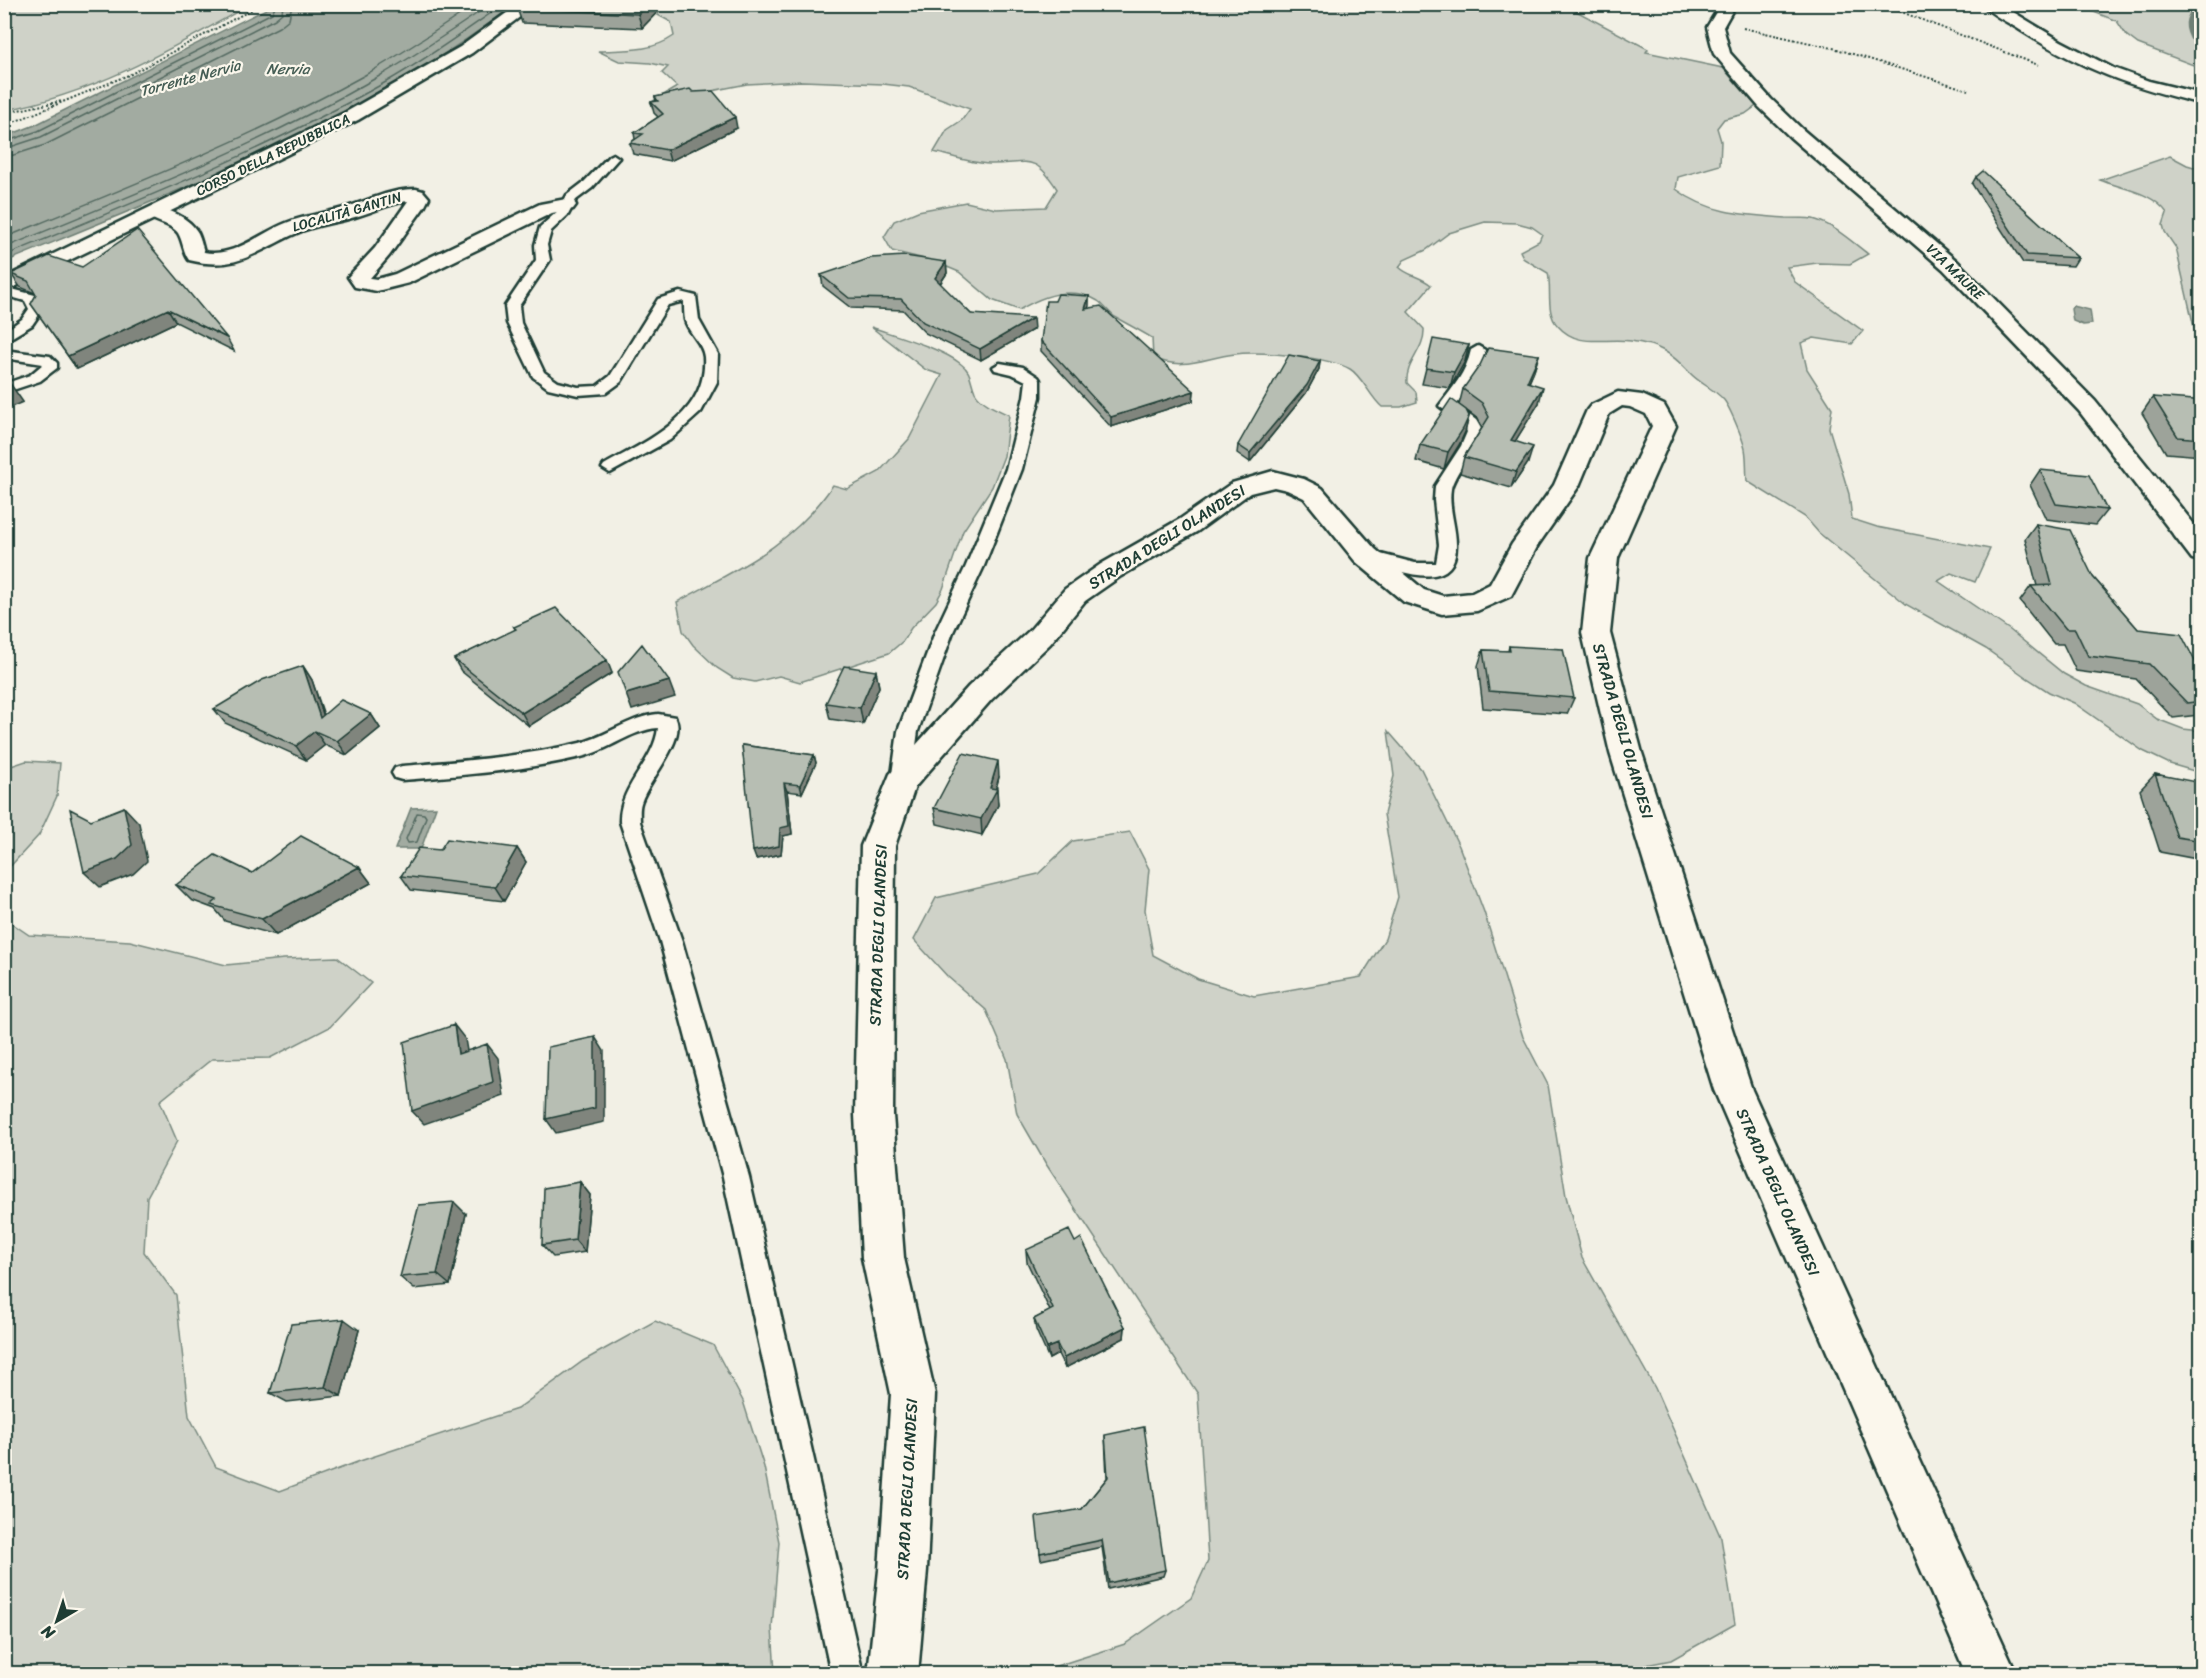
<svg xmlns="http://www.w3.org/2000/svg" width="2206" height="1678" viewBox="0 0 2206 1678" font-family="Sriracha,sans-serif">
<rect width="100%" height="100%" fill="#f2f0e5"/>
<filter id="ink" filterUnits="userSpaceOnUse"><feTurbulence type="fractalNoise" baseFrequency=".0167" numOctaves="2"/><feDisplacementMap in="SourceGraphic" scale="12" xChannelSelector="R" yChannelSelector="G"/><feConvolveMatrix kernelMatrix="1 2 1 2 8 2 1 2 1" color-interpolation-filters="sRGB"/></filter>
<g filter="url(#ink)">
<path fill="#cfd2c8" stroke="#77887e" stroke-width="1.5" d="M 661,4 L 1563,4 L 1648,49 L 1646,52 L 1723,68 L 1756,106 L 1745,114 L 1724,119 L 1717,128 L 1721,141 L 1720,165 L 1678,177 L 1676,189 C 1709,214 1745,215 1786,218 C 1794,218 1805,218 1813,219 C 1833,224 1852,242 1868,254 L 1850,264 L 1817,263 L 1787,267 L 1795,282 L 1863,331 L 1852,344 L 1814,338 L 1801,343 L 1807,369 L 1832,408 L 1829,428 L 1849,494 L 1852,519 L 1877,527 L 1990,549 L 1975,582 L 1951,573 L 1938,581 L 2010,630 L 2064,674 L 2086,686 L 2137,704 L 2157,719 L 2183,729 L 2201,731 L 2201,773 L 2170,764 L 2143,751 L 2074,703 L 2049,692 L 2027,678 L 1986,649 L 1907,605 L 1819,533 L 1805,517 L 1747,481 C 1746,471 1747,459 1745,449 C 1743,439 1729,405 1723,399 C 1714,389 1699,383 1690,373 C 1671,353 1660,345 1631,341 C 1605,337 1578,349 1558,326 C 1545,313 1552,289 1548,273 L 1524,259 L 1520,251 L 1539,241 L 1542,234 L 1532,227 L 1517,223 L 1485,222 L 1449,233 L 1426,250 L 1404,260 L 1399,267 C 1408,276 1420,276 1431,285 L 1408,312 L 1424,329 C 1425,350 1405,362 1407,383 L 1416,392 L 1417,402 L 1401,407 L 1382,407 C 1370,397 1362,376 1350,369 C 1330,357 1258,351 1235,354 C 1203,358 1185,371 1153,358 L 1152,338 C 1139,330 1127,324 1115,317 C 1109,313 1104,305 1098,301 C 1072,285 1042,296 1019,310 L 992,300 L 959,272 L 933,261 L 892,251 L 884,237 L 894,221 L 918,211 L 966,202 L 996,209 L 1046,207 L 1057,189 C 1033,151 1027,165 989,164 C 971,163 951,156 934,152 L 947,130 L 962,120 L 970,109 L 909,87 L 883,84 L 802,81 L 747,84 L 650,103 L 677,87 L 662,73 L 668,67 L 650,63 L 619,61 L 598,51 C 625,50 651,52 674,36 L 671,22 L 658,15 Z
M 4,5 L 5,4 L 249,5 C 171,49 94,94 5,110 Z
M 2076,5 L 2201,5 L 2201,68 L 2138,44 L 2126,35 L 2117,21 Z
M 2170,156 L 2187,165 L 2201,169 L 2201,358 L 2176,248 L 2165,232 L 2163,225 L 2167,213 C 2153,192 2122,189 2100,180 Z
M 871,327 C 897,336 941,348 961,364 C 972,372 970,381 975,392 C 981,403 998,410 1009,415 L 1004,456 L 992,487 L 963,531 L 943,589 L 936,602 L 911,628 L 903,641 L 889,653 L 800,682 L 779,676 L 755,682 L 733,678 L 717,668 L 693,645 L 683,631 L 677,602 C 739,568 792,546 833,485 L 847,489 L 879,472 L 909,439 L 942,375 L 926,370 Z
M 1388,731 L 1421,769 L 1459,846 L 1484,912 L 1523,1037 L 1548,1085 L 1566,1196 L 1582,1258 L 1655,1388 L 1721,1538 L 1735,1624 L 1671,1660 L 1606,1673 L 1043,1673 L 1050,1668 L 1125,1644 L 1191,1598 L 1208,1561 L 1198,1394 L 1046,1164 L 1017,1114 L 1007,1059 L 986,1010 L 948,977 L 914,940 L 936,898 L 1038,874 L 1073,841 L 1130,832 L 1149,869 L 1145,910 L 1153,955 L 1198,979 L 1254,996 L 1361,977 L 1385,939 L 1398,897 L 1384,814 L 1394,776 Z
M 26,761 L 60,763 L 57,796 L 39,835 L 5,872 L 5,768 Z
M 4,918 L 29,935 L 130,941 L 226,965 L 284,959 L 337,957 L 371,983 L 330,1027 L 270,1058 L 212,1059 L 160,1101 L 177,1141 L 147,1197 L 144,1252 L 176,1295 L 189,1416 L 216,1467 L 280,1491 L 360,1461 L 517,1409 L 583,1361 L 655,1321 L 713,1345 L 743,1401 L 764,1467 L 779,1542 L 772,1628 L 775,1673 L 5,1673 Z"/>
<path fill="#a2aba1" stroke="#6e7f75" stroke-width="1.5" d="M 274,5 L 514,5 C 362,121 180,190 5,262 L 4,137 L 35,125 Z
M 2073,306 L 2090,310 L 2092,324 L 2083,325 L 2073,321 L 2071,309 Z
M 436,807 L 421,849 L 395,849 L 411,808 Z"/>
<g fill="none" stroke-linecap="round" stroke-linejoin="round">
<path stroke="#536960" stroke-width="1.5" d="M 4,142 L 38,131 L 272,13 L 276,4
M 4,149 L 41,137 L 275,19 L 282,13 L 283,4
M 4,158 L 45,145 L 279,27 L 289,19 L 292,4
M 4,238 C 126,188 249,139 365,75 C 403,53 439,29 476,4
M 4,248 C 130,196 258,146 376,78 C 416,55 453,30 491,4
M 4,256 C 133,203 264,151 386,82 C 427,59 465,31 504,4
M 417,813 L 424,814 L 426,817 L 417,842 L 408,843 L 406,839 Z"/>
<path stroke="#6e7f75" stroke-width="5" d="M 2192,38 C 2184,22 2189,16 2200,4"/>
<defs>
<path id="lane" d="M 613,154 L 619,158 L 617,160 L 592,188 L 576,200 L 568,215 L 551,231 L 547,245 L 550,260 L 519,306 L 521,323 L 544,372 L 558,382 L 578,387 L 597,386 L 610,376 L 658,299 L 680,292 L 696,296 L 699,320 L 718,354 L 717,382 L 701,412 L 670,440 L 610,473 L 602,468 L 604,465 C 647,441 708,415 704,357 C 703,343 688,333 685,320 C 684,314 684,307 684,301 L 668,305 L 621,382 L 606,393 L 578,395 L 548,388 L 533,377 L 507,323 L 505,306 L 536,260 L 535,245 L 540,227 L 559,210 L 567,195 L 584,182 L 609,156 Z
M 4,287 L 35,295 L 43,309 L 32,325 L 4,342 L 4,332 L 22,319 L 29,309 L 25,301 L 4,295 Z
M 1478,346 L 1485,350 C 1481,372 1470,389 1456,405 L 1476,420 L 1483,432 C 1476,448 1453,475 1451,489 C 1448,507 1456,526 1456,544 C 1457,599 1389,567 1359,559 L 1356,555 L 1359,551 L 1365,550 L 1415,563 L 1436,563 L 1439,545 L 1434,500 L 1435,486 L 1461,446 L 1467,432 L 1464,425 L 1439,406 C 1453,387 1466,373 1471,350 Z
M 4,350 L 50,356 L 57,363 L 57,368 L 40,381 L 4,393 L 4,384 L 30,375 L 43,364 L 4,358 Z
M 1000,363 L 1023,367 L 1038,377 L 1040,380 L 1040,397 L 1022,469 L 984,566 L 953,632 L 918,731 L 911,782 L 908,787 L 901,790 L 894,787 L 891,782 L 898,731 L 935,632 L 966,566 L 1006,469 L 1024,397 L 1026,381 L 1012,374 L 995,370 L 993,367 Z
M 658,714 L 675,717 C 688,739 648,780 641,803 C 639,809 640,816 640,822 L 682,941 L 749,1177 L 863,1674 L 831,1674 L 723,1177 L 660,941 L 620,822 C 619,785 654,763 658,728 C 631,730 608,751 581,757 C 522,771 462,775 402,780 L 395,778 L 392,773 L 395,768 L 402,766 C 461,761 522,757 580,743 C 608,736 629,717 658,714 Z"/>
<path id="street" d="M 1721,4 L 1736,4 L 1723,27 L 1730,53 L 1771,99 L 1802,129 L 1957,261 L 2095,401 L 2202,534 L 2202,561 L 2192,559 L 2079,411 L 1943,269 L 1790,137 L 1759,107 L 1714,54 L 1707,27 Z
M 1982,4 L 2000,4 L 2061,41 L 2113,68 L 2149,81 L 2202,94 L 2202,104 C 2129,86 2083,70 2020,30 C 2008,22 1991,15 1982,4 Z
M 416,189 L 423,191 L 429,198 L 425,206 L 389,256 L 370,278 L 377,279 L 395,274 L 540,204 L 566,199 L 573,201 L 576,205 L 573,209 L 552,213 L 409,283 L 377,291 L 355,287 L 348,277 L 375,248 L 408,201 C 389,203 373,212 355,217 C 336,223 315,225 297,233 C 256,251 237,272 189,260 C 183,252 183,241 178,233 C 170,222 152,223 145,213 L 148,209 C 165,205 190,218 198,233 C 201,239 202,246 204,252 C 234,258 260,233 286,223 C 303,216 322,214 340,209 C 366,202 389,189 416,189 Z"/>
<path id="secondary" d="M 519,4 L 537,4 L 472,53 L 358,120 L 4,292 L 4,278 L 346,112 L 460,47 Z
M 1618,392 L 1642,395 L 1664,405 L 1676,426 L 1618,558 L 1610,633 L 1642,753 L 1752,1090 L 2017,1674 L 1966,1674 L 1714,1090 L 1610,753 L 1582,633 L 1590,558 L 1652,426 L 1646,414 L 1630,407 L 1622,406 L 1609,414 L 1579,486 L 1538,545 L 1511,596 L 1477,611 L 1442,614 L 1404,602 L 1355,561 L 1304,498 L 1287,490 L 1274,487 L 1250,493 L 1198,531 L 1121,576 L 1085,601 L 1050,644 L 991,700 L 915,787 L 895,846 L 893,1115 L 904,1258 L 935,1394 L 927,1570 L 918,1674 L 868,1674 L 879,1570 L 891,1394 L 862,1258 L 855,1115 L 861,846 L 890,774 L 969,686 L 1030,630 L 1065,589 L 1101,564 L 1180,519 L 1232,483 L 1273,471 L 1304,479 L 1322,488 L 1375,549 L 1424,590 L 1443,596 L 1472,593 L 1490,584 L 1512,544 L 1554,485 L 1587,410 L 1591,405 Z"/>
</defs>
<use href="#lane" stroke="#1f3d34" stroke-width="5"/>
<use href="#street" stroke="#1f3d34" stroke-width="5"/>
<use href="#secondary" stroke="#1f3d34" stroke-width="5"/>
<path stroke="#1f3d34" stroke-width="2" stroke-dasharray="2 2" stroke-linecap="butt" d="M 1881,4 L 2038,65
M 1743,28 L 1837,49 L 1968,90
M 4,113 L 62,101
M 4,126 L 131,74 L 262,4"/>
<use href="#lane" fill="#fbf7ec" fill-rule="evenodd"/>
<use href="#street" fill="#fbf7ec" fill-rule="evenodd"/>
<use href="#secondary" fill="#fbf7ec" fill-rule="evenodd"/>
</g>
<path fill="#9da39a" stroke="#1f3d34" stroke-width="1.5" d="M 665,4 L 642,28 L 522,23 L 517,8 Z
M 655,97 L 737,128 L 670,161 L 633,154 L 630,143 L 635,139 L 634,133 L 658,117 L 654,113 L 651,102 L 656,101 Z
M 1976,177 L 2078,258 L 2073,266 L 2023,263 L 1972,184 Z
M 946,262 L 947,273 L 940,284 L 971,314 L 1034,329 L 981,360 L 925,333 L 903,310 L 851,308 L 823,286 L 821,275 Z
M 82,267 L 227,338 L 234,351 L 176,322 L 77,369 L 31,304 L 36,295 L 35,293 L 20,287 L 11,274 Z
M 1089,296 L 1088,308 L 1194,391 L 1193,401 L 1111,427 L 1041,351 L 1041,341 L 1055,301 Z
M 1469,345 L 1465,361 L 1450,388 L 1422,384 L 1426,368 Z
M 1539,355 L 1534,371 L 1529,383 L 1539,403 L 1515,441 L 1528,463 L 1511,488 L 1460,473 L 1464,457 L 1482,428 L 1478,419 L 1459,405 L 1463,389 Z
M 1320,361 L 1319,369 L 1306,393 L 1250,462 L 1237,453 L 1238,445 Z
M 2153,397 L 2202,412 L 2202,456 L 2166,453 L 2142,413 Z
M 1469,416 L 1465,432 L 1459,445 L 1444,469 L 1416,461 L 1420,445 Z
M 2040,470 L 2107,510 L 2095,525 L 2046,519 L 2030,485 Z
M 2036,524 L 2093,577 L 2138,629 L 2202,675 L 2202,713 L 2199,715 L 2173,718 L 2136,679 L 2076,671 L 2063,644 L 2054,644 L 2020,601 L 2031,586 L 2037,586 L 2025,539 Z
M 514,627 L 612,673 L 529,726 L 461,671 L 454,659 L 516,630 Z
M 1509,646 L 1574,698 L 1567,714 L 1483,708 L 1478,666 L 1483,650 L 1508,651 Z
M 303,666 L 312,680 L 324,715 L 371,714 L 380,728 L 347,755 L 325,745 L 306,760 L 225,723 L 214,709 Z
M 876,671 L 879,687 L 863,724 L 830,719 L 826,703 Z
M 742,745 L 814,755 L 816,763 L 802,793 L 787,791 L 792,834 L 783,836 L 781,854 L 756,859 Z
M 2155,774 L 2202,785 L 2202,860 L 2160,852 L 2140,790 Z
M 999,777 L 996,789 L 998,805 L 982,835 L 937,824 L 934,808 Z
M 517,848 L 526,862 L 504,901 L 411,890 L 401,876 L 440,850 Z
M 359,867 L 371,883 L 276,935 L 225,921 L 215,909 L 191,900 L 176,885 L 252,873 Z
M 580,1182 L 590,1195 L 585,1252 L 553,1257 L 542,1245 Z
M 466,1214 L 450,1285 L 414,1289 L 400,1277 Z
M 1075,1242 L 1125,1327 L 1124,1338 L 1065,1368 L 1058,1354 L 1049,1359 L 1036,1330 L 1034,1319 L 1050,1311 L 1027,1262 L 1026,1250 Z
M 359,1330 L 341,1396 L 287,1402 L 270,1393 Z
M 1105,1435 L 1165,1570 L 1163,1576 L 1108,1589 L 1102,1547 L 1041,1560 L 1040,1553 L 1082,1509 L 1107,1478 Z"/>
<path fill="#80857d" stroke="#1f3d34" stroke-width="1.5" d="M 647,4 L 665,4 L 642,28 L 638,14 Z
M 735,117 L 737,128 L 670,161 L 667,150 Z
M 946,262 L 947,273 L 936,289 L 935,278 Z
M 1089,296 L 1089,306 L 1085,319 L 1085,309 Z
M 168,309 L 176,322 L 77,369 L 68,356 Z
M 1033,318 L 1034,329 L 981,360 L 980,349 Z
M 1469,345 L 1465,361 L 1450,388 L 1454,372 Z
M 1539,355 L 1534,371 L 1522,398 L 1527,382 Z
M 1320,361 L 1319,369 L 1306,393 L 1250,462 L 1250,453 Z
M 7,379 L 23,402 L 4,410 L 4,380 Z
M 1543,387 L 1539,403 L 1506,456 L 1511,440 Z
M 1194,391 L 1193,401 L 1111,427 L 1111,417 Z
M 1469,416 L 1465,432 L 1459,445 L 1444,469 L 1448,452 Z
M 1533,447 L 1528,463 L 1511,488 L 1516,472 Z
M 607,660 L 612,673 L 529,726 L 522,713 Z
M 303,666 L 312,680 L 329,733 L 320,718 Z
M 876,671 L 879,687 L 863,724 L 860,708 Z
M 669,681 L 675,697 L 632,710 L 626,694 Z
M 371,714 L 380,728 L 347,755 L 337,741 Z
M 315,731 L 325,745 L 306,760 L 296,746 Z
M 814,755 L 816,763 L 802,793 L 800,785 Z
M 998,761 L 999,777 L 994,794 L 997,789 L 998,805 L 982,835 L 981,819 Z
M 784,783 L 787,791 L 792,834 L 783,836 L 781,854 L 756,859 L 753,851 Z
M 124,807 L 139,823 L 147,861 L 133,874 L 100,887 L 84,872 Z
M 517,848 L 526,862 L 504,901 L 495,887 Z
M 359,867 L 371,883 L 276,935 L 262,919 Z
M 454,1025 L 465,1039 L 470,1068 L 458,1054 Z
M 595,1037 L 604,1051 L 604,1122 L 556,1133 L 546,1119 Z
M 487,1044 L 498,1058 L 504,1096 L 424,1124 L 412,1111 Z
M 580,1182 L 590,1195 L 585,1252 L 575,1240 Z
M 454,1202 L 466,1214 L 450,1285 L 437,1274 Z
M 344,1319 L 359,1330 L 341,1396 L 325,1387 Z
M 1125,1327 L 1124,1338 L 1065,1368 L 1064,1358 Z
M 1057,1344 L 1058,1354 L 1049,1359 L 1047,1348 Z"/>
<path fill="#b7beb3" stroke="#1f3d34" stroke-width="1.5" d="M 522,4 L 647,4 L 638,14 L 517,8 Z
M 690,89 L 693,92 L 713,91 L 735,117 L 667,150 L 630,143 L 643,134 L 634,133 L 663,114 L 651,102 L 658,101 L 655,97 Z
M 1983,171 L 2078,258 L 2027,255 L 1976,177 Z
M 137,230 L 227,338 L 168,309 L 68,356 L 31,304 L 36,295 L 28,281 L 11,274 L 49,256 L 82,267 Z
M 905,256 L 946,262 L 935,278 L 971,314 L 1033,318 L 980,349 L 923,322 L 901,299 L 849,298 L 821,275 L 871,258 Z
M 1058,294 L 1089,296 L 1085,309 L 1101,306 L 1194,391 L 1111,417 L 1041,341 L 1046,301 L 1055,301 Z
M 1433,339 L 1469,345 L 1454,372 L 1426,368 Z
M 1488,348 L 1539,355 L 1527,382 L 1543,387 L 1511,440 L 1533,447 L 1516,472 L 1464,457 L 1489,417 L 1482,403 L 1463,389 L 1480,365 Z
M 1289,355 L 1320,361 L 1307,385 L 1250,453 L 1238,445 Z
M 2153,397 L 2194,400 L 2202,412 L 2202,439 L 2178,437 Z
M 1451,399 L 1466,410 L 1469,416 L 1463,429 L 1448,452 L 1420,445 Z
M 2040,470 L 2089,475 L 2107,510 L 2056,504 Z
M 2036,524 L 2070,530 L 2093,577 L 2138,629 L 2181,634 L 2202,675 L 2202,701 L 2187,703 L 2149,664 L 2088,656 L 2075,629 L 2066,629 L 2031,586 L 2052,585 Z
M 556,608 L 607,660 L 522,713 L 454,659 L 516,629 L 514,627 Z
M 642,644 L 669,681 L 626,694 L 618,672 Z
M 1509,646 L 1563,649 L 1574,698 L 1489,691 L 1483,650 L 1510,651 Z
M 303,666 L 320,718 L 341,700 L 371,714 L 337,741 L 315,731 L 296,746 L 214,709 L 262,680 Z
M 844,666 L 876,671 L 860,708 L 826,703 Z
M 742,745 L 814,755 L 800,785 L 784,783 L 789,826 L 780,828 L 779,846 L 753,851 Z
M 963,753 L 998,761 L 990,788 L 997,789 L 981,819 L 934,808 Z
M 2155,774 L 2201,783 L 2202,841 L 2177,837 Z
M 124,807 L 132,845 L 117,859 L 84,872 L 70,809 L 91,820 Z
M 301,836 L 359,867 L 262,919 L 211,905 L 217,900 L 176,885 L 215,855 L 252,873 Z
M 447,839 L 517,848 L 495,887 L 401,876 L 419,848 L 440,850 Z
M 454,1025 L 458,1054 L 487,1044 L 493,1082 L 412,1111 L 404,1042 Z
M 595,1037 L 595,1108 L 546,1119 L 548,1047 Z
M 580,1182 L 575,1240 L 542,1245 L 544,1188 Z
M 454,1202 L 437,1274 L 400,1277 L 419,1205 Z
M 1069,1230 L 1075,1242 L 1081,1238 L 1125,1327 L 1064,1358 L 1057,1344 L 1047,1348 L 1034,1319 L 1053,1309 L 1026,1250 Z
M 344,1319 L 325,1387 L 270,1393 L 291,1324 Z
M 1144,1427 L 1165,1570 L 1109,1583 L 1102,1540 L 1040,1553 L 1036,1517 L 1082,1509 L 1108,1477 L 1105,1435 Z"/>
</g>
<g text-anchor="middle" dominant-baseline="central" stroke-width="4.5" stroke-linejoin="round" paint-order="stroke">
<g font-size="14" fill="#1f3d34" stroke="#fbf7ec">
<text transform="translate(273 155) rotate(-26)">CORSO DELLA REPUBBLICA</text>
<text transform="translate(347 212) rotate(-16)">LOCALITÀ GANTIN</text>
<text transform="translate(1955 272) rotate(44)">VIA MAURE</text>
</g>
<g font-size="15" font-style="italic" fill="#465e55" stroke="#fbf7ec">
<text x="288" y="69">Nervia</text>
<text transform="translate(190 78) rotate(-15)">Torrente Nervia</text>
</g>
<g font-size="16" fill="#1f3d34" stroke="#fbf7ec">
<text transform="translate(1167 537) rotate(-32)">STRADA DEGLI OLANDESI</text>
<text transform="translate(1623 731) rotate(74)">STRADA DEGLI OLANDESI</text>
<text transform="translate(878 935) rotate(-88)">STRADA DEGLI OLANDESI</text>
<text transform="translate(1778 1192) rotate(66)">STRADA DEGLI OLANDESI</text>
<text transform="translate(907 1489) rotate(-87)">STRADA DEGLI OLANDESI</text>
</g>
</g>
<rect width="2206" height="1678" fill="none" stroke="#fbf7ec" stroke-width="24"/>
<rect x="12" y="12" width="2182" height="1654" fill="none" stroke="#1f3d34" stroke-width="2" filter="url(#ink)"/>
<g transform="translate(57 1621) rotate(219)" stroke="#fbf7ec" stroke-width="4.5" paint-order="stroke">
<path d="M0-4.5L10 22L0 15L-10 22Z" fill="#1f3d34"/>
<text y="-9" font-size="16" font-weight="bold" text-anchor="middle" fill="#1f3d34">N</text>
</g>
</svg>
